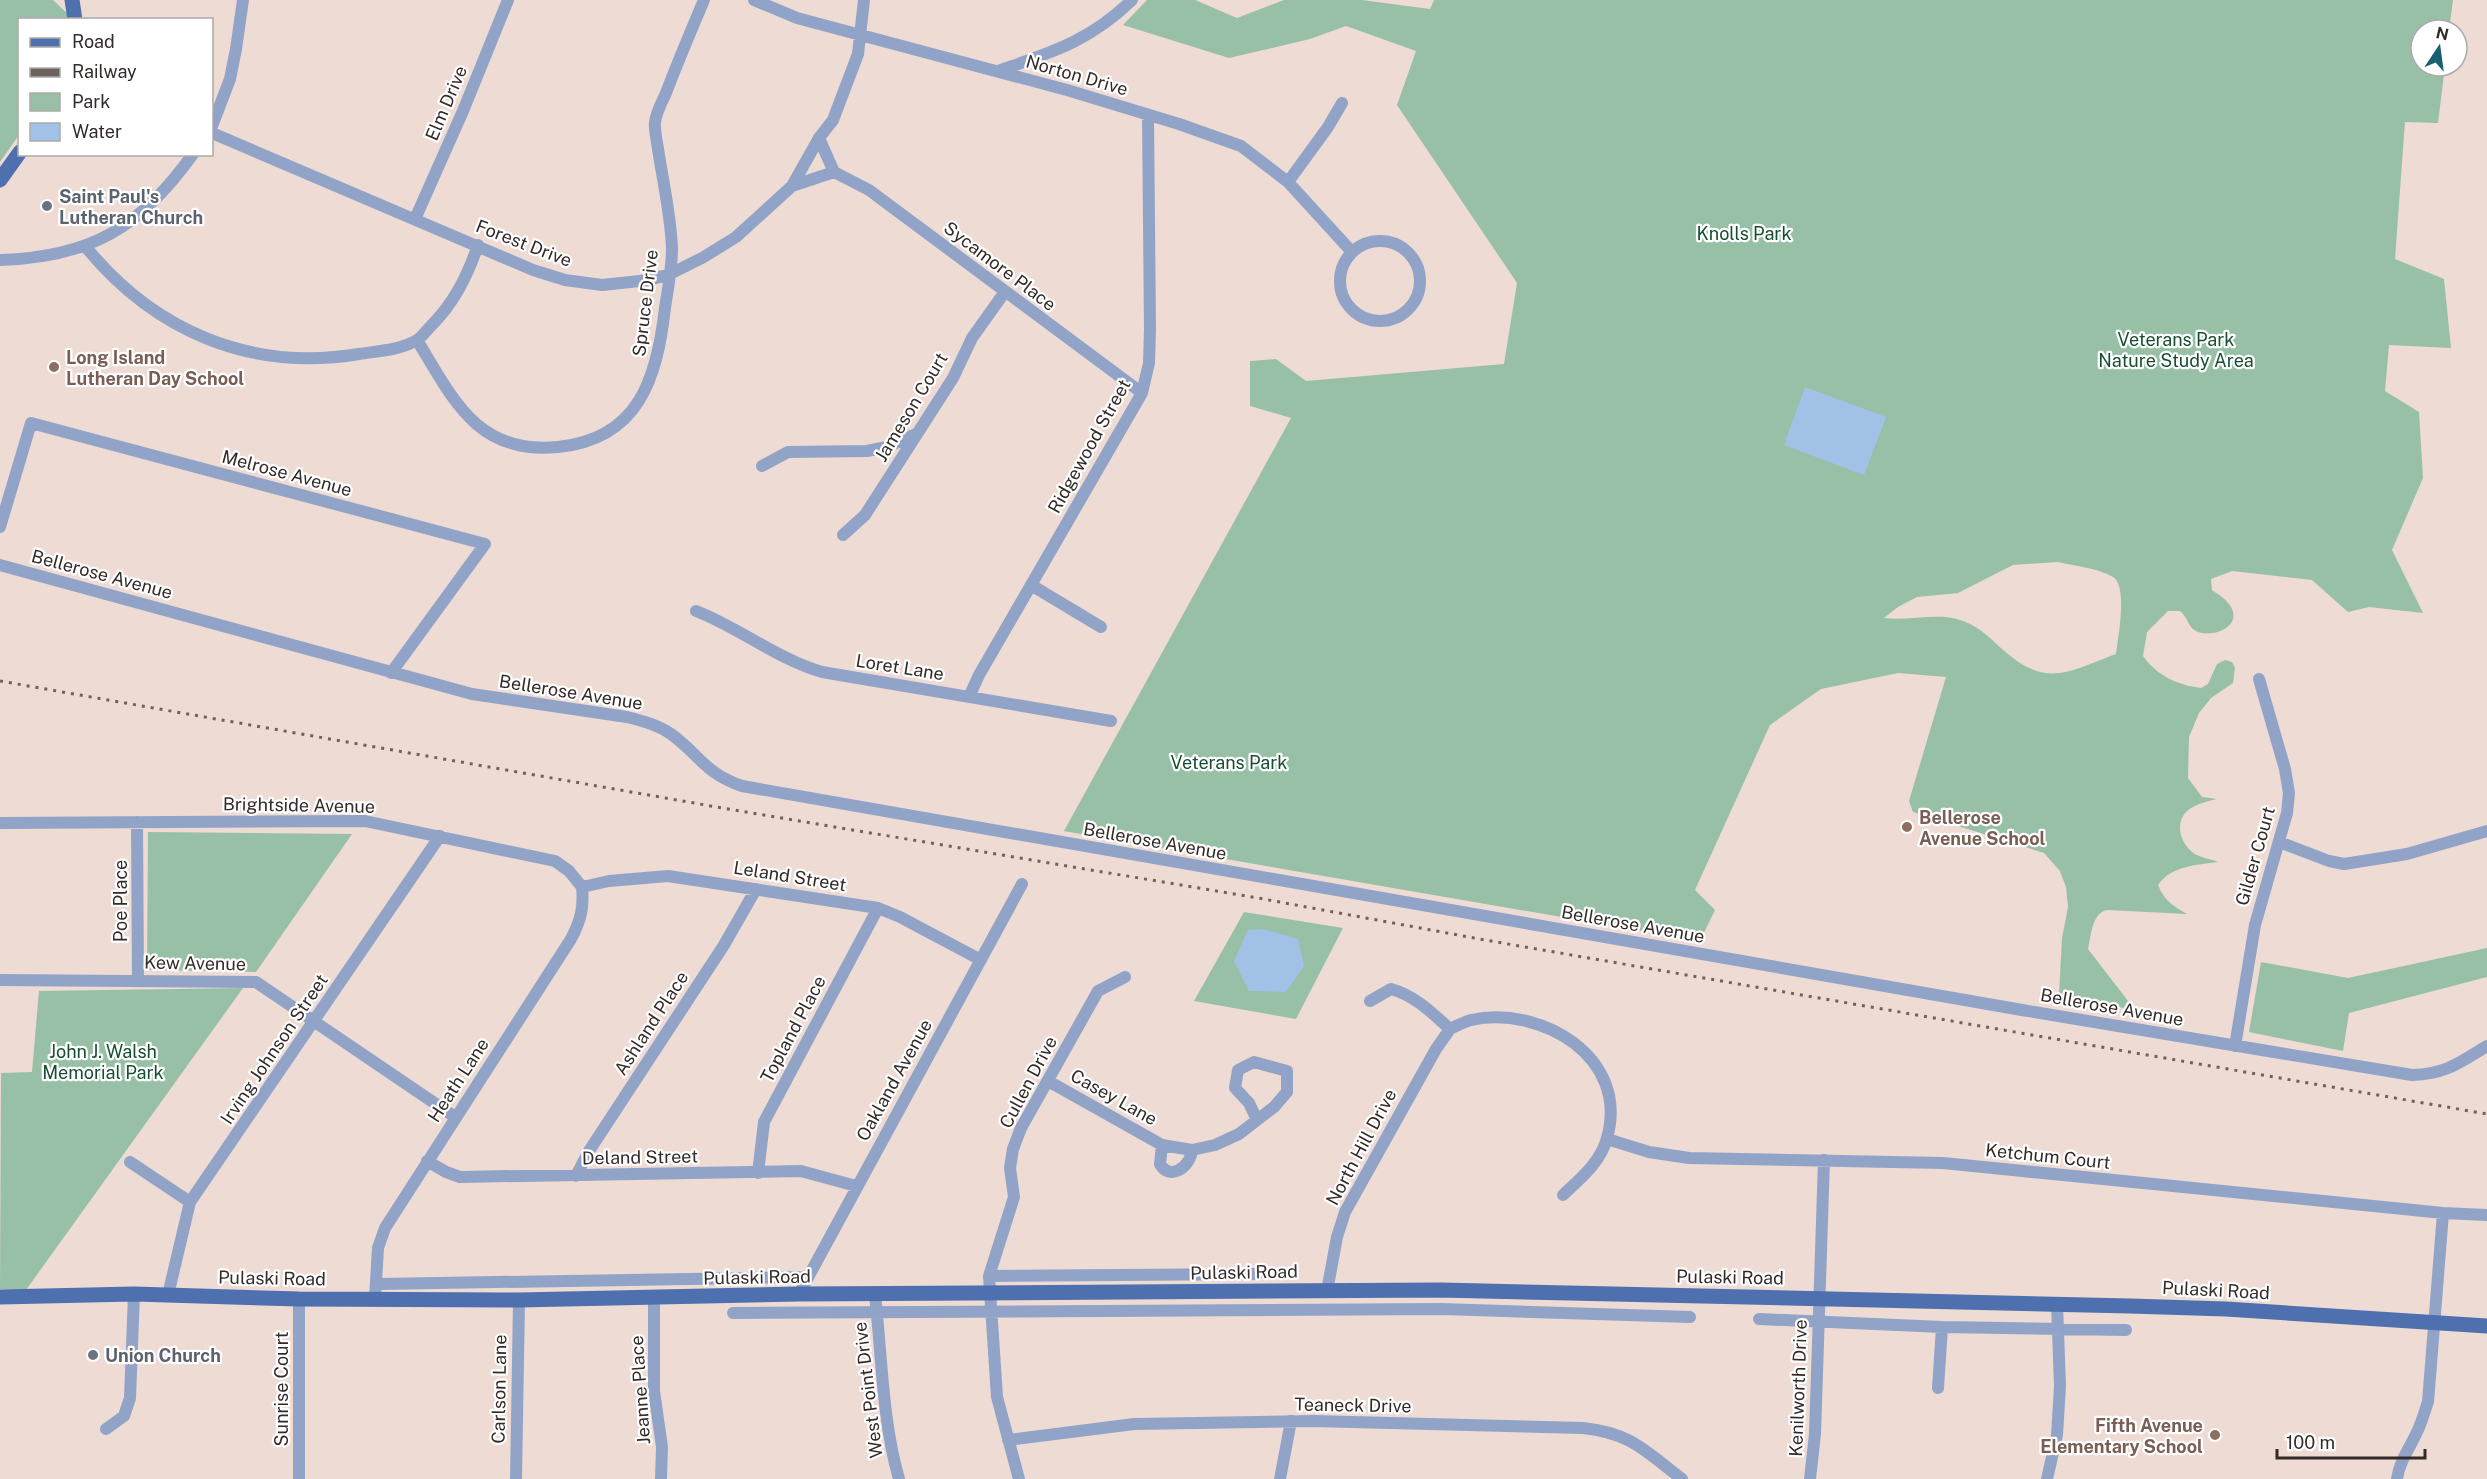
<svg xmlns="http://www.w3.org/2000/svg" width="2487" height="1479" viewBox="0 0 2487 1479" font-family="'Public Sans',sans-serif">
<rect width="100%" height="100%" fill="#eddbd4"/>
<path fill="#98c0a7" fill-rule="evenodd" d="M 0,0 L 53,0 L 68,14 L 68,19 L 20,20 L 19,135 L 0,162 Z
M 1147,0 L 1195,0 L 1237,18 L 1284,0 L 1362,0 L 1430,9 L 1434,0 L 2453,0 L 2449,30 L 2421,30 L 2421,66 L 2445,66 L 2438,123 L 2405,122 L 2395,259 L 2444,279 L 2451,348 L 2389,345 L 2385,391 L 2419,412 L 2423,478 L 2392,550 L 2423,613 L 2369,607 L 2348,612 L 2312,580 L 2232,571 L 2211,579 L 2212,590 C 2219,595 2228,600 2232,609 C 2241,630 2206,640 2193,629 C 2188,625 2188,618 2180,611 L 2168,611 L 2147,632 L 2143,656 C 2157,676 2178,685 2201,688 L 2208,684 L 2217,664 L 2225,660 L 2232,662 L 2235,668 L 2233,683 L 2211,698 L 2199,713 L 2189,737 L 2188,778 L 2202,797 L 2217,799 C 2209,801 2200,803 2193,807 C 2173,817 2178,843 2195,854 C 2202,858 2211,859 2218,862 C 2196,865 2171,866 2158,885 C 2164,900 2173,906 2187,914 L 2107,910 C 2092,913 2091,936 2088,949 L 2135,1010 L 2064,997 L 2059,994 L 2062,938 L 2068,907 L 2066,887 L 2060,871 L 2044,853 L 1913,812 L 1909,801 L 1946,677 L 1898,673 L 1821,689 L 1770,725 L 1695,890 L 1715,910 L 1700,941 L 1064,831 L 1291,418 L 1250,406 L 1250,361 L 1276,359 L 1306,381 L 1504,364 L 1517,283 L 1397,105 L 1416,51 L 1346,26 L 1310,39 L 1229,58 L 1123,25 ZM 2058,562 C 2075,566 2098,568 2113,577 C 2128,586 2118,638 2116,654 C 2067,672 2047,689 2002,649 C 1988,636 1976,624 1957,619 C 1936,613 1906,621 1884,618 L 1898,607 L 1917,597 L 1958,593 L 2013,565 Z
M 148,832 L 352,834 L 256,972 L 147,970 Z
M 1244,912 L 1343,928 L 1296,1019 L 1194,1001 Z
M 2487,948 L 2487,977 L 2349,1013 L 2343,1051 L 2249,1032 L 2261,962 L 2348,978 Z
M 243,988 L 26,1290 L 0,1289 L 1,1073 L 32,1072 L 39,991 Z"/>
<path fill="#a2c1e7" d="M 1805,387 L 1886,417 L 1864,475 L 1784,445 Z
M 1263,929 L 1298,939 L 1304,966 L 1286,992 L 1249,991 L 1234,961 L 1248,930 Z"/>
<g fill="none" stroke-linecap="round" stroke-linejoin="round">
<path stroke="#91a4c7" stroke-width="12" d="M 754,0 L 797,18 L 1067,90 L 1179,124 L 1241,146 L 1288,182 L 1352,252
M 998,71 C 1052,52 1090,41 1132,0
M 212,126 L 230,79 L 236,49 L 243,0
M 212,133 L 533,270 L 565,280 L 602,285 L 649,280 L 670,274 L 702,258 L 736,237 L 792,186 L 819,138 L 833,120 L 858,54 L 864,0
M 819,138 L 834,172 L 869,190 L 1142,393
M 1288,182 L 1328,127 L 1342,103
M 792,186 L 834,172
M 415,219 L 463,111 L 508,0
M1340 281a40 40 0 1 1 80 0a40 40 0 1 1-80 0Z
M 85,246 C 154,331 250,372 359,354 C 378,351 401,350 417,340 C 422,337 426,331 430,327 C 454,303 467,277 478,245
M 0,260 C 91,257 140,228 193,154
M 417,340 C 453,399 477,455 558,447 C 639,439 657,378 665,308 C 668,288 672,268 672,249 C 671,216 663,182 658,149 C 657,141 654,130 655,122 C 656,113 662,102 666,93 C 678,61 691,31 704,0
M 762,466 L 788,452 L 867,451 L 887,447 L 916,434
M 0,527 L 31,423 L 485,544 L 391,673
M 843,535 L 865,515 L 953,378 L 972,338 L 1004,293
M 0,565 L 472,694 L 627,717 C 643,721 658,725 671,734 C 699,754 704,773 742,786 L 2022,1010 L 2412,1075 C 2446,1074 2459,1063 2487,1046
M 1031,585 L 1101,627
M 696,611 C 740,628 777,659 822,672 L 1111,721
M 969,697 L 979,675 L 1142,393 L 1149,363 L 1150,329 L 1148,116
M 137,822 L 138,980
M 0,823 L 365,821 L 555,861 L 569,871 L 582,887
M 2279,842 L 2329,861 L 2344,864 L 2407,854 L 2487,831
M 582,887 L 609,881 L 668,876 L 878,908 L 900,917 L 981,960
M 0,980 L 256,982 L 455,1117
M 1370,1001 L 1391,989 C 1416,996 1432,1013 1450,1029
M 1450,1029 C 1456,1026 1464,1022 1471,1020 C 1541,1005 1630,1057 1607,1138 C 1601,1162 1580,1179 1563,1195
M 2235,1046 L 2255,925 L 2287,813 L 2289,793 L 2285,769 L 2259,679
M 1048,1081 L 1162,1145 L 1192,1150 L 1215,1145 L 1239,1134 L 1274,1107 L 1287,1092 L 1287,1071 L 1254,1062 L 1238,1070 L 1235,1088 L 1249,1103 L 1257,1120
M 1607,1139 L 1649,1152 L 1689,1158 L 1943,1163 L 2443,1213 L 2487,1215
M 1162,1145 L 1160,1164 C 1170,1182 1191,1166 1192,1150
M 427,1161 L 446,1172 L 460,1177 L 801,1171 L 856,1186
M 130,1162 L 190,1202
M 758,1173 L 764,1122 L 878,908
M 576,1176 L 589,1151 L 724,945 L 756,889
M 989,1276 L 1257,1274
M 378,1284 L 808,1277
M 1327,1291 L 1337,1237 L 1345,1212 L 1436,1049 L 1450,1029
M 799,1294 L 1022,884
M 168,1295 L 190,1202 L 440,836
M 875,1295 C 882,1357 882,1419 899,1479
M 375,1298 L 378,1248 L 385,1228 L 571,939 C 581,920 584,907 582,887
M 654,1299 L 654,1391 L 662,1447 L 661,1479
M 733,1313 L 1442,1309 L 1690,1317
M 1759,1319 L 1942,1327 L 2126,1330
M 1938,1388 L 1942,1327
M 106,1429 L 124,1416 L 130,1398 L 134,1294
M 1008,1440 L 1134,1424 L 1313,1421 L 1583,1428 C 1631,1433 1645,1451 1682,1479
M 299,1479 L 299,1299
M 516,1479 L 519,1300
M 1019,1479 L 997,1397 L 989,1276 L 1014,1197 L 1010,1168 L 1013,1149 L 1021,1128 L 1098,991 L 1125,977
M 1280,1479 L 1291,1421
M 1810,1479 L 1815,1434 L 1824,1160
M 2047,1479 L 2057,1435 L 2060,1386 L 2057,1304
M 2397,1479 C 2400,1458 2413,1444 2420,1425 C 2423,1418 2425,1410 2428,1402 L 2443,1213"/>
<path stroke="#4f70ae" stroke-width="15" d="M 72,0 L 75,20
M 0,180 L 20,152
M 0,1297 L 134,1294 L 299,1299 L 519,1300 L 799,1294 L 1441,1290 L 2130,1306 L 2226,1309 L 2487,1326"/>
<path stroke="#6d635e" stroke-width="3" stroke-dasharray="3 6" stroke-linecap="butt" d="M 0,681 L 728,809 L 1258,898 L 1485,940 L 2487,1114"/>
</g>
<g fill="#6b7280" stroke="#fff" stroke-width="2">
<circle cx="47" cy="206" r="6"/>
<circle cx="93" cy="1355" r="6"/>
</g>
<g fill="#8d6e63" stroke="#fff" stroke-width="2">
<circle cx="54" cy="367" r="6"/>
<circle cx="1907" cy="827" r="6"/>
<circle cx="2215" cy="1435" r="6"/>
</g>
<g text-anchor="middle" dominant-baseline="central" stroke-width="4.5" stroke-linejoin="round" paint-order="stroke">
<g font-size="18" fill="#322b28" stroke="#fff">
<text transform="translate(1077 75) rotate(16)">Norton Drive</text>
<text transform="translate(446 103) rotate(-67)">Elm Drive</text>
<text transform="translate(524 243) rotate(21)">Forest Drive</text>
<text transform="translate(1000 266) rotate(37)">Sycamore Place</text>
<text transform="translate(645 303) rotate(-83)">Spruce Drive</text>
<text transform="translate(911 407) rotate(-59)">Jameson Court</text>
<text transform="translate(1089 446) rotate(-61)">Ridgewood Street</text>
<text transform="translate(287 473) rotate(15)">Melrose Avenue</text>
<text transform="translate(102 574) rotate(15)">Bellerose Avenue</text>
<text transform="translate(900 667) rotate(9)">Loret Lane</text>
<text transform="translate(571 692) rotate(9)">Bellerose Avenue</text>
<text transform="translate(299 805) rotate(1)">Brightside Avenue</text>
<text transform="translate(1155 841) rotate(10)">Bellerose Avenue</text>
<text transform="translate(2255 856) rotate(-74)">Gilder Court</text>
<text transform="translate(790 876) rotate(9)">Leland Street</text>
<text transform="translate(120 901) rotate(-90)">Poe Place</text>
<text transform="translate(1633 924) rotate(10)">Bellerose Avenue</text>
<text transform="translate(195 963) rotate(1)">Kew Avenue</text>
<text transform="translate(2112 1007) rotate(10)">Bellerose Avenue</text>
<text transform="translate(651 1023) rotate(-57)">Ashland Place</text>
<text transform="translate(793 1029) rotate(-62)">Topland Place</text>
<text transform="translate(274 1049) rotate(-56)">Irving Johnson Street</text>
<text transform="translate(458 1080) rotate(-57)">Heath Lane</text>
<text transform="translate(894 1080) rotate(-61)">Oakland Avenue</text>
<text transform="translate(1028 1082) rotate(-62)">Cullen Drive</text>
<text transform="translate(1114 1097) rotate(29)">Casey Lane</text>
<text transform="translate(1361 1147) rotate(-62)">North Hill Drive</text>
<text transform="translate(2048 1156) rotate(6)">Ketchum Court</text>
<text transform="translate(640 1157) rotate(-1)">Deland Street</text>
<text transform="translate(1244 1272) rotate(-1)">Pulaski Road</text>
<text transform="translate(757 1277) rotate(-1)">Pulaski Road</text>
<text transform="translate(1730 1277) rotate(1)">Pulaski Road</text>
<text transform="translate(272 1278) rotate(1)">Pulaski Road</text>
<text transform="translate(2216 1290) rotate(3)">Pulaski Road</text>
<text transform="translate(1798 1388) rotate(-88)">Kenilworth Drive</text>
<text transform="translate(281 1389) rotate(-90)">Sunrise Court</text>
<text transform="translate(499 1389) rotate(-89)">Carlson Lane</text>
<text transform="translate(640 1390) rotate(-94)">Jeanne Place</text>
<text transform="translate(868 1390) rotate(-97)">West Point Drive</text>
<text transform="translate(1353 1405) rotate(1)">Teaneck Drive</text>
</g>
<g font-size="18" font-weight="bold" fill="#5b616d" stroke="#fff" text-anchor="start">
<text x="59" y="196">Saint Paul's<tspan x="59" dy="21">Lutheran Church</tspan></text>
<text x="105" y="1355">Union Church</text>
</g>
<g font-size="18" fill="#174e32" stroke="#fff">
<text x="1744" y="233">Knolls Park</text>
<text x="2176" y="339">Veterans Park<tspan x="2176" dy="21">Nature Study Area</tspan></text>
<text x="1229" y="762">Veterans Park</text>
<text x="103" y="1051">John J. Walsh<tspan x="103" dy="21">Memorial Park</tspan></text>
</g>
<g font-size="18" font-weight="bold" fill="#785e54" stroke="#fff" text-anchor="start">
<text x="66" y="357">Long Island<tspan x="66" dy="21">Lutheran Day School</tspan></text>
<text x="1919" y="817">Bellerose<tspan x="1919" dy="21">Avenue School</tspan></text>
<text x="2203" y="1425" text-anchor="end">Fifth Avenue<tspan x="2203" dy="21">Elementary School</tspan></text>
</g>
</g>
<rect x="18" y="18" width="195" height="138" fill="#ffffff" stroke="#adaaa9" stroke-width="1.5"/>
<rect x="30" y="38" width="30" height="9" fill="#4f70ae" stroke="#adaaa9" stroke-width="1.5"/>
<text x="72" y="48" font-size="18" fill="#322b28">Road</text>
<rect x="30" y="68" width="30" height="9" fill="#6d635e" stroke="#adaaa9" stroke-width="1.5"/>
<text x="72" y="78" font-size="18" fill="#322b28">Railway</text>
<rect x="30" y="93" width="30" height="18" fill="#98c0a7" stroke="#adaaa9" stroke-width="1.5"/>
<text x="72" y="108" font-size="18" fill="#322b28">Park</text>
<rect x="30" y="123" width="30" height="18" fill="#a2c1e7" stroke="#adaaa9" stroke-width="1.5"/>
<text x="72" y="138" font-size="18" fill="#322b28">Water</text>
<g transform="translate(2439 48) rotate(13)"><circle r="28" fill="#ffffff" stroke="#adaaa9" stroke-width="1.5"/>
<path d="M0-4.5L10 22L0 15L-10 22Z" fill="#1b5f72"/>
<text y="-9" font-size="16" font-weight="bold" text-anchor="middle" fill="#322b28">N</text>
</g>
<path d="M2277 1449v9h148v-9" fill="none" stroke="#322b28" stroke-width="3"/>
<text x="2286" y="1449" font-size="18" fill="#322b28" stroke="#ffffff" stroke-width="4.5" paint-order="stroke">100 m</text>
</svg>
